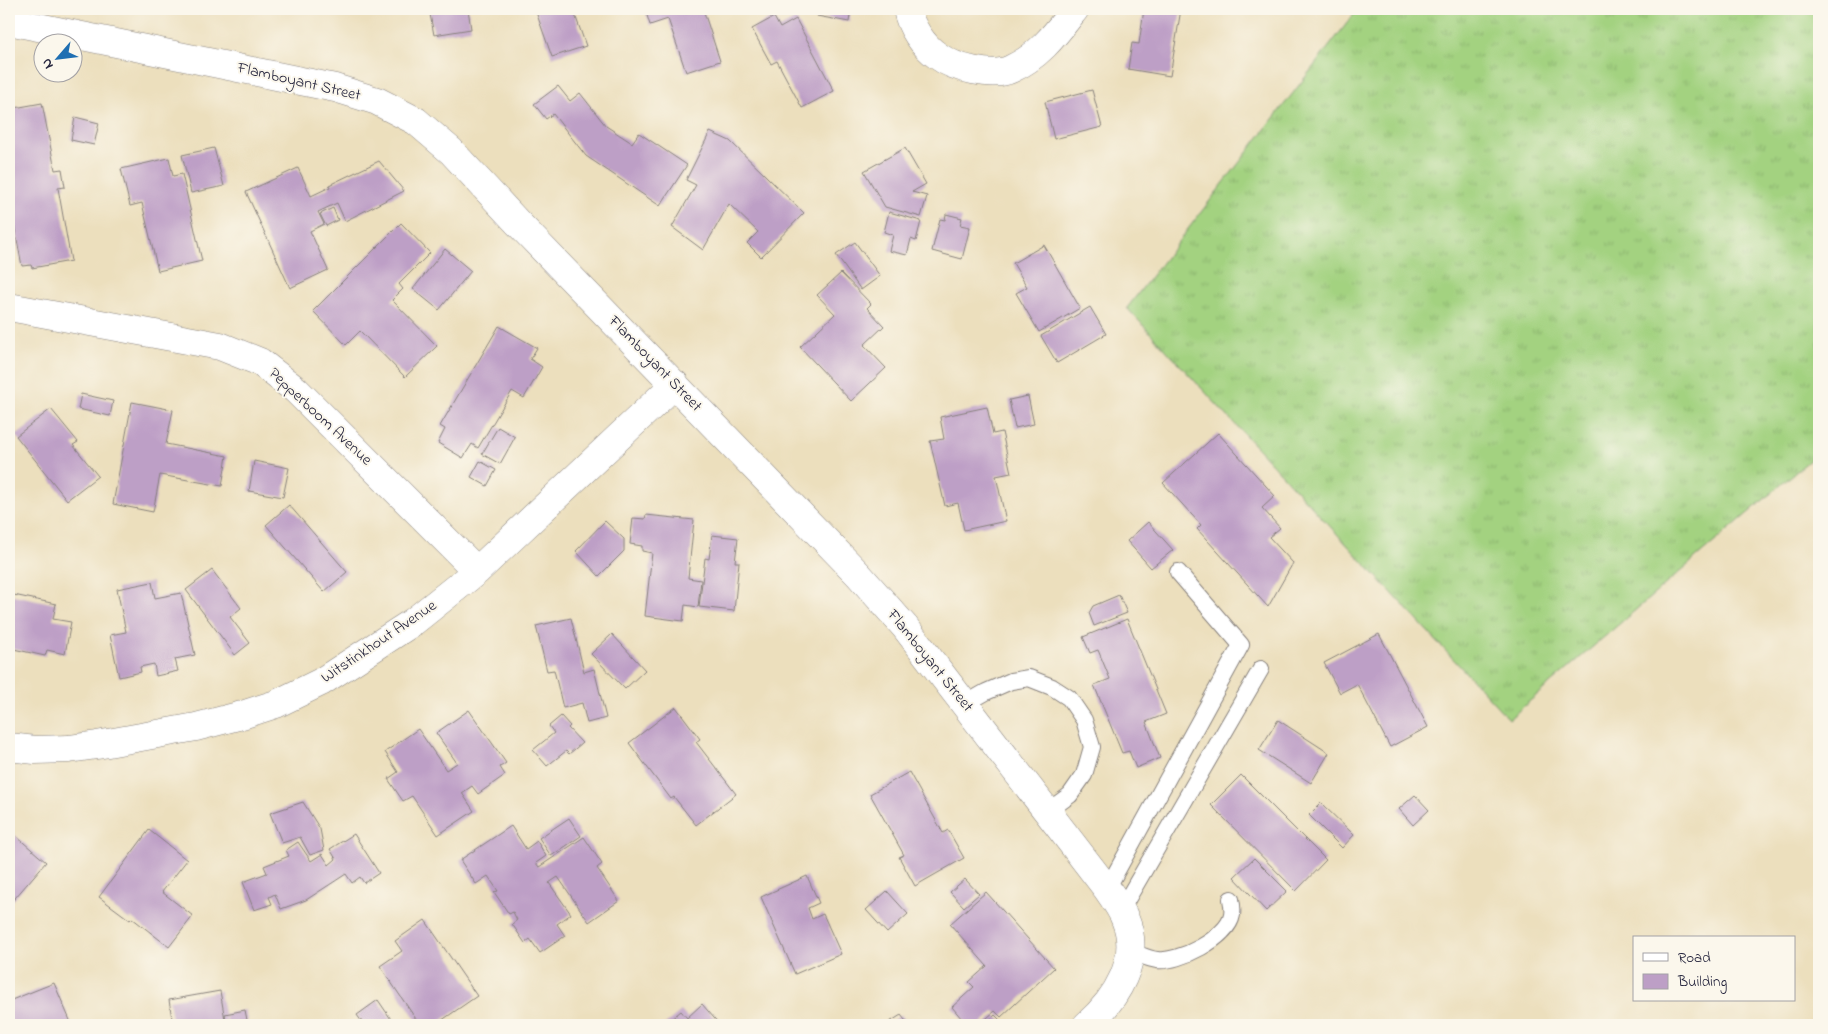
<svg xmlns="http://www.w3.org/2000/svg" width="1828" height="1034" viewBox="0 0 1828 1034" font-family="'Indie Flower',sans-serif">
<defs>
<pattern id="grass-tufts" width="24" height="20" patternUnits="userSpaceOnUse" patternTransform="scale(1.25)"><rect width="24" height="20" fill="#a3d280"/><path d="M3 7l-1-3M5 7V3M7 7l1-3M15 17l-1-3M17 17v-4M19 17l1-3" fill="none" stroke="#8cb470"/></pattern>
</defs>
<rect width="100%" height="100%" fill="#fbf7ec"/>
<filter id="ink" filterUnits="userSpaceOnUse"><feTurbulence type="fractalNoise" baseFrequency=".02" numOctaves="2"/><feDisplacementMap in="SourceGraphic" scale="10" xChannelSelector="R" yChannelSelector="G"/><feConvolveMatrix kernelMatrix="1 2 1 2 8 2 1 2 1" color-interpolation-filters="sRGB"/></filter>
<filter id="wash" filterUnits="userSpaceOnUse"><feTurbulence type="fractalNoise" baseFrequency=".0096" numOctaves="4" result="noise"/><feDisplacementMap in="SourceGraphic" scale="20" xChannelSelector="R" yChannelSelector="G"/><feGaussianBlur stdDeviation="1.12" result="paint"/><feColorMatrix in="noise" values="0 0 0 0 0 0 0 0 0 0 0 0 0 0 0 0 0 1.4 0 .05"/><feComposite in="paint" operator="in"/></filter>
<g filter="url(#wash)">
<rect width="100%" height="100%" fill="#ecdfbd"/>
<path fill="url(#grass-tufts)" stroke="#627a5e" d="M 1358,9 L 1819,9 L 1819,452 L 1509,719 L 1127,308 Z"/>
<g id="blocks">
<path fill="#bd9fc6" d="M 429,9 L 468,9 L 471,29 L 434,35 Z
M 535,9 L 573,9 L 586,46 L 552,57 Z
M 645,9 L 703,9 L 720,61 L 686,72 L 668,19 L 650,25 Z
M 819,9 L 851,9 L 849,22 L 817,16 Z
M 1144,9 L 1181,9 L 1170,76 L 1128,69 L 1132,43 L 1139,44 Z
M 774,17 L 780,28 L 796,19 L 834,91 L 802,108 L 777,61 L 771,64 L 752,29 Z
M 558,86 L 570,101 L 580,93 L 606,126 L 632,143 L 639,133 L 687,165 L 660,206 L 586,156 L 553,114 L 546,119 L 534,104 Z
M 1092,90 L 1102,127 L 1054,139 L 1045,102 Z
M 42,103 L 55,170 L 62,169 L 65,187 L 58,188 L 71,261 L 32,268 L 31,265 L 22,266 L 11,208 L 9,208 L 9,109 Z
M 75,117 L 99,123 L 94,145 L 71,140 Z
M 710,132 L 730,141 L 804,213 L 761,257 L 747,243 L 758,232 L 729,204 L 703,250 L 672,227 L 696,185 L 686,180 Z
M 214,148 L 224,186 L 191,193 L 182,155 Z
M 905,148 L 926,184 L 912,192 L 927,196 L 921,217 L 885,207 L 864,171 Z
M 169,158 L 173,176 L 182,174 L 202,261 L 158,271 L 142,203 L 130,206 L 121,169 Z
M 379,161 L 404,191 L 345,221 L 337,203 L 318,212 L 324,224 L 310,231 L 328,270 L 290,288 L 246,192 L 298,168 L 311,196 L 330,187 L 329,185 Z
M 333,208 L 338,220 L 326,226 L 320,214 Z
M 889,212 L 921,221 L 916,241 L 911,239 L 907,255 L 889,251 L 893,235 L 884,232 Z
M 946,214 L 962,218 L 960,225 L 970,227 L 962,259 L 932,251 L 940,219 L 945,220 Z
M 401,223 L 430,253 L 399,284 L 403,289 L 392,300 L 437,346 L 405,377 L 360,331 L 346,345 L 313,311 Z
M 855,242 L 880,276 L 861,290 L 836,255 Z
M 1044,245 L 1080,308 L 1039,332 L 1016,293 L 1027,287 L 1013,263 Z
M 445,249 L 471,271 L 439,310 L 413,289 Z
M 841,273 L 871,304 L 867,308 L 884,326 L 864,345 L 886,368 L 851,401 L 800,347 L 835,314 L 817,295 Z
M 1090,307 L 1106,334 L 1057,363 L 1041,336 Z
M 499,326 L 537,348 L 530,359 L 542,367 L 524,398 L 512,391 L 478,448 L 472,444 L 463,458 L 438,443 L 445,429 L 440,426 Z
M 81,394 L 113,401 L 110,416 L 78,409 Z
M 1028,396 L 1034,424 L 1015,428 L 1009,400 Z
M 132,402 L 173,410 L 166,444 L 227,456 L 222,486 L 160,475 L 153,512 L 113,504 Z
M 987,407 L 993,434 L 1002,432 L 1011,473 L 996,476 L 1006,521 L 964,530 L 958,503 L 945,506 L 930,441 L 944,439 L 940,417 Z
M 51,409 L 78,442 L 73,445 L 98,476 L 67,500 L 16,436 Z
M 498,427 L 515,437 L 500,464 L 482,454 Z
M 1218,433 L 1275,496 L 1262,508 L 1280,528 L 1269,537 L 1293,563 L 1268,607 L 1197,529 L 1201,525 L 1163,483 Z
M 254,461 L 289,468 L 283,497 L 249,491 Z
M 480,461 L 496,470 L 487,486 L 471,477 Z
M 289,505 L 347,572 L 324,592 L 266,525 Z
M 646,515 L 694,520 L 688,578 L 701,580 L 698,607 L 685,605 L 683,621 L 645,616 L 652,553 L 642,551 L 642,546 L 630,544 L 633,518 L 645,519 Z
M 605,521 L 624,539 L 624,551 L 599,576 L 576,551 Z
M 1148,522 L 1173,550 L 1151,568 L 1127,541 Z
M 712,535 L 738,538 L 735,562 L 739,562 L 734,611 L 699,607 L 705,558 L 709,559 Z
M 212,570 L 241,608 L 230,617 L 250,643 L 235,655 L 186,590 Z
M 152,582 L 155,598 L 181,593 L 195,655 L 175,659 L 178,671 L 156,676 L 154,664 L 140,667 L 141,672 L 119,677 L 110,635 L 126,632 L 117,589 Z
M 9,594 L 56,604 L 53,619 L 71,622 L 65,654 L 47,650 L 45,656 L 9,648 Z
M 1119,595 L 1127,613 L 1094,626 L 1089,613 L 1093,606 Z
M 571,618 L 584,672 L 594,669 L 606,718 L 587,723 L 582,703 L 563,708 L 554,670 L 547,671 L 536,626 Z
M 1127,619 L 1166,714 L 1146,722 L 1160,758 L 1136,768 L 1129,751 L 1122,753 L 1094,685 L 1110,679 L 1098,650 L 1090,653 L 1083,637 Z
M 612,634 L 645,670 L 625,689 L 591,654 Z
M 1379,634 L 1428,727 L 1390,747 L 1357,684 L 1340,693 L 1324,663 Z
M 676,707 L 700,739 L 696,742 L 736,794 L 696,825 L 674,797 L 671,799 L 629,743 Z
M 469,710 L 506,763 L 500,767 L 505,775 L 478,794 L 472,786 L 462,793 L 474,811 L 438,835 L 412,796 L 403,801 L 388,779 L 398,772 L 385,752 L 418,729 L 446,770 L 457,763 L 436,733 Z
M 561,716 L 570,726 L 568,728 L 582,743 L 569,754 L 566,751 L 547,766 L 533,750 L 554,733 L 549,726 Z
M 1278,720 L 1329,753 L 1311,783 L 1259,750 Z
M 909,772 L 943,833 L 948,830 L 964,858 L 915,886 L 899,857 L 904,855 L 870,794 Z
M 1241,775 L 1326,860 L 1296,891 L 1211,805 Z
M 1415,795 L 1429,810 L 1413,825 L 1399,809 Z
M 303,802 L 320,829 L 324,850 L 310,855 L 300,837 L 282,843 L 270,813 Z
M 1321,803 L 1354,835 L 1342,848 L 1309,815 Z
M 569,818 L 581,836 L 551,856 L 539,838 Z
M 511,826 L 526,849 L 537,841 L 546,856 L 536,863 L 539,867 L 584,837 L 602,864 L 597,868 L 619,901 L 589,922 L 558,877 L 549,883 L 571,914 L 557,924 L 565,936 L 540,953 L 530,939 L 525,943 L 512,924 L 517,920 L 513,912 L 509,914 L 494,892 L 498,891 L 488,876 L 476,884 L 460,860 Z
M 9,830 L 46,862 L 9,905 Z
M 149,830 L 187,860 L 162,892 L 193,916 L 169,947 L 132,918 L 130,920 L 99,897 Z
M 354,834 L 379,873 L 364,883 L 360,877 L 352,883 L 346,874 L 306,900 L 281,909 L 275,894 L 269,897 L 272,904 L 254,910 L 243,882 L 267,873 L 264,866 L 289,856 L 286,850 L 298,842 L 311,861 L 322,854 L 329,865 L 336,859 L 330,849 Z
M 1254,858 L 1287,891 L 1266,911 L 1234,877 Z
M 807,876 L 819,903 L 808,908 L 812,919 L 823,914 L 841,954 L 795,974 L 761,897 Z
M 965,879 L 979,894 L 964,907 L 950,892 Z
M 887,891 L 908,914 L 887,933 L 866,910 Z
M 986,892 L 1054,968 L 1001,1017 L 995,1011 L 979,1025 L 967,1025 L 952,1007 L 974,987 L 969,982 L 987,966 L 950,924 Z
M 425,920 L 477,996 L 435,1025 L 420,1025 L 380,966 L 402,951 L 395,941 Z
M 54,983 L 72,1025 L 12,1025 L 9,1017 L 9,1001 Z
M 220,991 L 226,1025 L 173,1025 L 169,1000 Z
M 378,1000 L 395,1025 L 364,1025 L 357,1015 Z
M 702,1004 L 720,1025 L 664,1025 L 681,1011 L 687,1018 Z
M 245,1010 L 248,1025 L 227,1025 L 225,1014 Z
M 901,1015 L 909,1025 L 885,1025 Z
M 995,1015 L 1005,1025 L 984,1025 Z"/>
</g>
</g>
<g filter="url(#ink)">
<use href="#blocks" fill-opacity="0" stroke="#87807c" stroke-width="1"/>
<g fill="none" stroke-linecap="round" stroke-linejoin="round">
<defs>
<path id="lane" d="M 965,704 L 986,692 L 1011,681 L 1029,678 L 1052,687 L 1069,698 L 1084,720 L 1092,747 L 1084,775 L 1070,795 L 1048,811
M 1107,889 L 1241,645 L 1178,572
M 1121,910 L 1261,669
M 1131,952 C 1139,954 1148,959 1157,960 C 1178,963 1228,938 1232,915 C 1233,910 1232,904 1231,899"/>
<path id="street" d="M 907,9 C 910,26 923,46 938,56 C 954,68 993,78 1011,69 C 1040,56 1057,32 1075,9
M 9,21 L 335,88 L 377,101 L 416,121 L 451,151 L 517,222 L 858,574 L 905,627 L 1107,889 C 1114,899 1121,908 1125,919 C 1142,959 1116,999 1087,1025
M 9,307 L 220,346 L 260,362 L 296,390 L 477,571
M 9,747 L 35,750 L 69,749 L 97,745 L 196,727 L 242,715 L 276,704 L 321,682 L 413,622 L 477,571 L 675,384"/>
</defs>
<use href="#lane" stroke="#87807c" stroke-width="18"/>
<use href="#street" stroke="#87807c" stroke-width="29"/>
<use href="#lane" stroke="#fff" stroke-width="16"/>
<use href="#street" stroke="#fff" stroke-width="28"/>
</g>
</g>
<g text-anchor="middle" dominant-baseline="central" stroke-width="4" stroke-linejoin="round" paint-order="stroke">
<g font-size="16" fill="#22223b" stroke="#fbf7ec">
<text transform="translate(299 82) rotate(13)">Flamboyant Street</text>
<text transform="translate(655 364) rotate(46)">Flamboyant Street</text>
<text transform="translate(320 417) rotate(43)">Pepperboom Avenue</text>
<text transform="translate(379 642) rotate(-34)">Witstinkhout Avenue</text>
<text transform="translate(930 661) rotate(51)">Flamboyant Street</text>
</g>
</g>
<rect width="1828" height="1034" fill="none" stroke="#fbf7ec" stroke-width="30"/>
<rect x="1633" y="936" width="162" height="65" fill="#fbf7ec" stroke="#a4a2a5"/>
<rect x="1643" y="953" width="25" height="8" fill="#ffffff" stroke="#a4a2a5"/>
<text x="1678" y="962" font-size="15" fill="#22223b">Road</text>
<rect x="1643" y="974" width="25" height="15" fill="#bd9fc6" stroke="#a4a2a5"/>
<text x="1678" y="986" font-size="15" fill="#22223b">Building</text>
<g transform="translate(58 58) rotate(242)"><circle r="24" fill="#fbf7ec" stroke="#a4a2a5"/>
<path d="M0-4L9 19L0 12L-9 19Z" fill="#1f6fb2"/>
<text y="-8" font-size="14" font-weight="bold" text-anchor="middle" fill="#22223b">N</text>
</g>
</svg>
